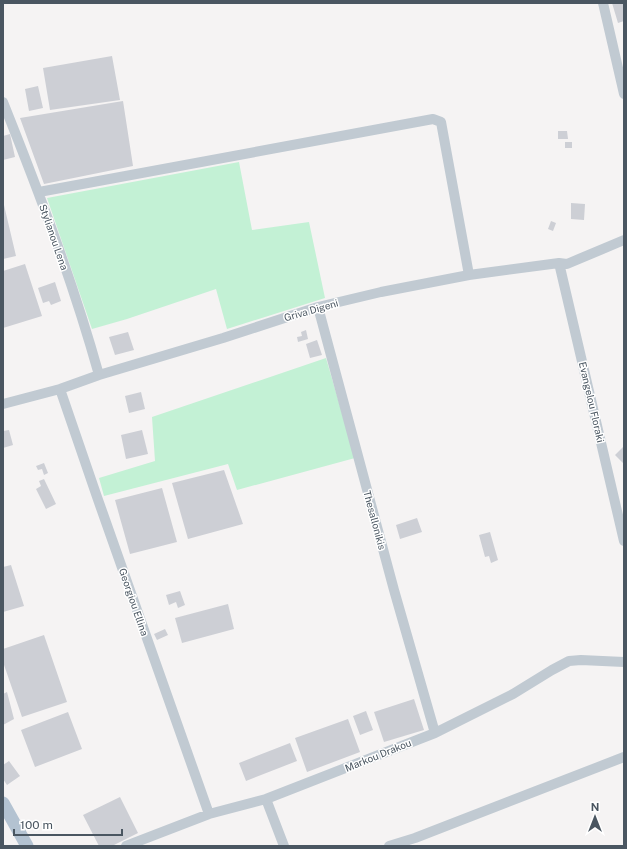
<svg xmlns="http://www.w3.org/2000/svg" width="627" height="849" viewBox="0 0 627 849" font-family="'Public Sans',sans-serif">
<rect width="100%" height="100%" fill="#f5f3f3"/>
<path fill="#c3f1d5" d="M 239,162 L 252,230 L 309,222 L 325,298 L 227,329 L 216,289 L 127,319 L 92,329 L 47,198 Z
M 326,358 L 355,458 L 237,490 L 228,464 L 104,496 L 99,478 L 155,461 L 152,417 Z"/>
<path fill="#cdcfd5" d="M 612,3 L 624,3 L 624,21 L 618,23 Z
M 112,56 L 120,100 L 50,110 L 43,68 Z
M 38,86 L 43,108 L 29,111 L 25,89 Z
M 123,101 L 133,166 L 44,184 L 20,118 Z
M 558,131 L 567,131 L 568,139 L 558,139 Z
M 10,134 L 15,157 L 3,160 L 3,136 Z
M 565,142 L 572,142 L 572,148 L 565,148 Z
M 571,203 L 585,204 L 584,220 L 571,219 Z
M 3,205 L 4,205 L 16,256 L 3,259 Z
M 551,221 L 556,223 L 553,231 L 548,229 Z
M 25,264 L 42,316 L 3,328 L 3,271 Z
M 55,282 L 61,301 L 51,305 L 49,301 L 43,303 L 38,288 Z
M 306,330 L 308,339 L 298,342 L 297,337 L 302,336 L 301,332 Z
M 128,332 L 134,350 L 115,355 L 109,337 Z
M 317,340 L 322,355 L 310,358 L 306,344 Z
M 141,392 L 145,409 L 129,413 L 125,396 Z
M 9,430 L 13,445 L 3,448 L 3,431 Z
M 142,430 L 148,454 L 126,459 L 121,435 Z
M 624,446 L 624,464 L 615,455 Z
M 44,463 L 48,473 L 44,475 L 42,469 L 38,470 L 36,466 Z
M 224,470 L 243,524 L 188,539 L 172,483 Z
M 44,479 L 56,504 L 46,509 L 36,489 L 41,486 L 39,481 Z
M 162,488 L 177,542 L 130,554 L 115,500 Z
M 417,518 L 422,532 L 400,539 L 396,525 Z
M 490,532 L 498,560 L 491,563 L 489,556 L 485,557 L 479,535 Z
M 11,565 L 24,606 L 3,612 L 3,567 Z
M 180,591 L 185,605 L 178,608 L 176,602 L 169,605 L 166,595 Z
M 228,604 L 234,629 L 182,643 L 175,618 Z
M 165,629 L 168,635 L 157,640 L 154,634 Z
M 44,635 L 67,702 L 22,717 L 3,662 L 3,649 Z
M 7,692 L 14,719 L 3,725 L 3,694 Z
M 414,699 L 424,730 L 384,742 L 374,712 Z
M 366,711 L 373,730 L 360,735 L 353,716 Z
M 68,712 L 82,749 L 35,767 L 21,730 Z
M 348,719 L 360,752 L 307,772 L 295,738 Z
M 290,743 L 297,761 L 246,781 L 239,763 Z
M 9,761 L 20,776 L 7,785 L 3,779 L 3,765 Z
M 120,797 L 138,833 L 112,846 L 99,846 L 83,815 Z"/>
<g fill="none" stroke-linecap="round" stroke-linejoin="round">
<path stroke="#c1cad2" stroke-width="10" d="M 603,3 L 624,94
M 3,102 C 39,192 73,282 99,375
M 39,192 L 433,119 L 441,122 L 469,275
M 559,263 L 624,541
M 318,307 L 394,590 L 435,733
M 60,389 L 96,494 L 209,814
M 3,404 L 60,389 L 99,375 L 223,338 L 318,307 L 381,292 L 469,275 L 559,263 L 567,264 L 624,240
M 266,799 L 284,846
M 126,846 L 209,814 L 266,799 L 435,733 L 513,694 L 552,670 L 569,661 L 581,660 L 624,662
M 389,846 L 415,838 L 624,757"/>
<path stroke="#b3c2d1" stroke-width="13" d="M 3,803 L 27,846"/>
</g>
<g text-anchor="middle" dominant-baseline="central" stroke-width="3" stroke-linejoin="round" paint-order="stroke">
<g font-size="10" fill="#4a5661" stroke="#fff">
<text transform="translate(54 237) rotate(71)">Stylianou Lena</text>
<text transform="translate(311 310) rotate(-16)">Griva Digeni</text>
<text transform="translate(592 402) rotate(77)">Evangelou Floraki</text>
<text transform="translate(375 520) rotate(75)">Thesallonikis</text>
<text transform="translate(134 602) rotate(71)">Georgiou Ellina</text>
<text transform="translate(378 755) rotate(-22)">Markou Drakou</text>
</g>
</g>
<rect width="627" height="849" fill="none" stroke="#4a5661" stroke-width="8"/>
<g transform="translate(595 817)" stroke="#ffffff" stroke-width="3" paint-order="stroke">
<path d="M0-3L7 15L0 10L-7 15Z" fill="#4a5661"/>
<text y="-6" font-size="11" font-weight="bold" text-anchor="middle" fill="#4a5661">N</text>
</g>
<path d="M14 829v6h108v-6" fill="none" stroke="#4a5661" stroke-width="2"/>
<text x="20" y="829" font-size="12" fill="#4a5661" stroke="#ffffff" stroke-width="3" paint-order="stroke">100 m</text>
</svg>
